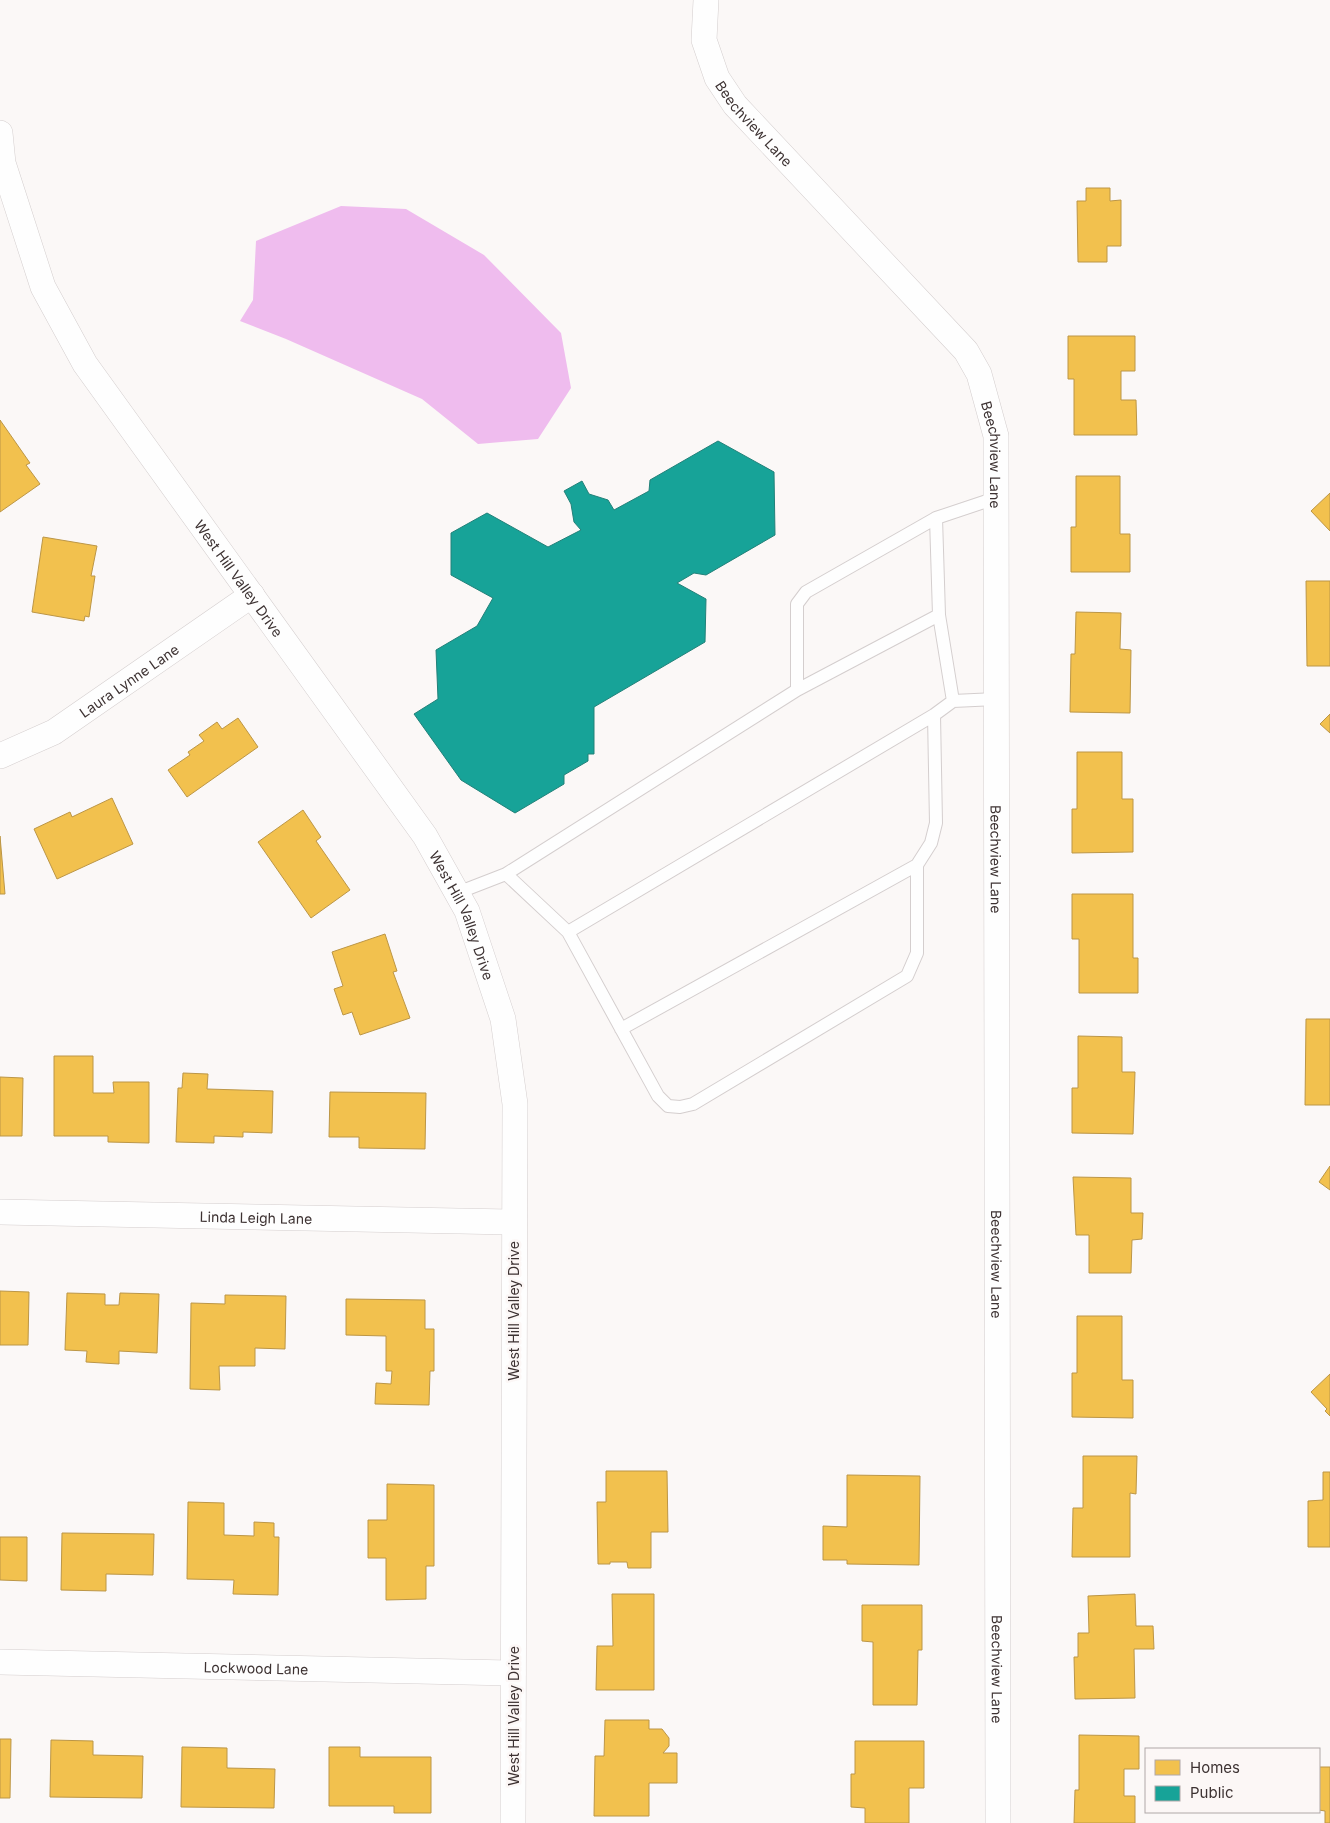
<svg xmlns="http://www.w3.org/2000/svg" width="1330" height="1823" viewBox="0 0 1330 1823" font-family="Inter,sans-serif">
<rect width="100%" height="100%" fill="#fbf8f7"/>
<path fill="#efbcee" d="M 341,206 L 406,209 L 484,255 L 561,333 L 571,388 L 538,439 L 478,444 L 422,399 L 286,339 L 240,321 L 253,300 L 256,241 Z"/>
<path fill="#f2c14e" stroke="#bc9646" d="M 1086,188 L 1110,188 L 1110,201 L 1121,200 L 1121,246 L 1107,246 L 1107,262 L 1078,262 L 1077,201 L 1086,201 Z
M 1068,336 L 1135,336 L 1135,371 L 1121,371 L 1121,400 L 1136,400 L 1137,435 L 1074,435 L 1074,379 L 1068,379 Z
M 0,420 L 30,463 L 26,465 L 40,484 L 0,512 Z
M 1076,476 L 1120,476 L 1120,534 L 1130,534 L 1130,572 L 1071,572 L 1071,527 L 1076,527 Z
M 1330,493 L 1330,531 L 1311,511 Z
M 43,537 L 97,546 L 91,576 L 95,576 L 89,617 L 85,616 L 84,621 L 32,612 Z
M 1306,581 L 1330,581 L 1330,666 L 1307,666 Z
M 1076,612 L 1121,613 L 1120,649 L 1131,650 L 1130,713 L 1070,712 L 1071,654 L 1075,654 Z
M 1330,714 L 1330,733 L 1320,724 Z
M 238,718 L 258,747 L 187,797 L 168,770 L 190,755 L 188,752 L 204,741 L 199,735 L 217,722 L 222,729 Z
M 1077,752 L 1122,752 L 1122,799 L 1133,799 L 1133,852 L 1072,853 L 1072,809 L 1077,809 Z
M 112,798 L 133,844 L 57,879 L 34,829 L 70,812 L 72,817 Z
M 303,810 L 321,837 L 316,841 L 350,890 L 311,918 L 258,842 Z
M 0,836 L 5,894 L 0,894 Z
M 1072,894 L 1133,894 L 1133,958 L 1138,958 L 1138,993 L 1079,993 L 1079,939 L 1072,939 Z
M 385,934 L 397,971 L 393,972 L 410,1018 L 360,1035 L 352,1012 L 343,1015 L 334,989 L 343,986 L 332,952 Z
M 1306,1019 L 1330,1019 L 1330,1105 L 1305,1105 Z
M 1078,1036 L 1122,1037 L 1122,1072 L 1135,1072 L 1133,1134 L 1072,1133 L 1072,1088 L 1078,1088 Z
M 54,1056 L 93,1056 L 93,1093 L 114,1093 L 113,1082 L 149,1082 L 149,1143 L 108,1142 L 108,1136 L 54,1136 Z
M 183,1073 L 208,1074 L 207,1089 L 273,1091 L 272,1133 L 243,1132 L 243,1137 L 214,1136 L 214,1143 L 176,1142 L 178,1088 L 182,1088 Z
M 0,1077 L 23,1078 L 22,1136 L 0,1136 Z
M 330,1092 L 426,1093 L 425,1149 L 359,1148 L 359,1137 L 329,1137 Z
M 1330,1166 L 1330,1190 L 1319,1182 Z
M 1073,1177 L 1131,1178 L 1131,1213 L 1143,1213 L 1142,1239 L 1132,1240 L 1131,1273 L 1089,1273 L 1089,1235 L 1076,1235 Z
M 0,1291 L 29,1292 L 28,1345 L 0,1345 Z
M 67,1293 L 105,1294 L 105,1305 L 119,1305 L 120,1293 L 159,1294 L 157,1353 L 119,1351 L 119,1364 L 86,1362 L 87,1351 L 65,1350 Z
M 225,1295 L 286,1296 L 285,1349 L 255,1348 L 255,1366 L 219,1366 L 220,1390 L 190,1389 L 191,1303 L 225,1304 Z
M 346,1299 L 425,1300 L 425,1329 L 434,1329 L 434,1371 L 430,1371 L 429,1405 L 375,1404 L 376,1383 L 391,1384 L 392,1371 L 386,1371 L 386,1336 L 346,1335 Z
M 1077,1316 L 1122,1316 L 1122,1380 L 1133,1380 L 1133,1418 L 1072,1417 L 1072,1373 L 1077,1373 Z
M 1330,1374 L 1330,1416 L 1325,1411 L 1327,1409 L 1311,1392 Z
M 1083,1456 L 1137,1456 L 1136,1494 L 1130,1493 L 1130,1557 L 1072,1557 L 1073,1508 L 1083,1508 Z
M 606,1471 L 667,1471 L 668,1532 L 651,1532 L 651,1568 L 628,1568 L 627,1562 L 610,1562 L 610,1564 L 598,1564 L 597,1502 L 606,1502 Z
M 1323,1472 L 1330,1472 L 1330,1547 L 1308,1547 L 1308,1501 L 1323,1500 Z
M 847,1475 L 920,1476 L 919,1565 L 847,1564 L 847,1560 L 823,1560 L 823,1526 L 847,1527 Z
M 387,1484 L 434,1485 L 434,1566 L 426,1566 L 426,1599 L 386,1600 L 386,1558 L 368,1558 L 368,1520 L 387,1520 Z
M 188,1502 L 224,1503 L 224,1535 L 254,1536 L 254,1522 L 274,1523 L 274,1537 L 279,1537 L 278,1595 L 233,1594 L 234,1580 L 187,1579 Z
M 62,1533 L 154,1534 L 153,1575 L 106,1574 L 106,1591 L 61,1590 Z
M 0,1537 L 27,1537 L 27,1581 L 0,1580 Z
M 612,1594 L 654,1594 L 654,1690 L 596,1690 L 597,1646 L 613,1646 Z
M 1135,1594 L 1136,1626 L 1153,1626 L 1154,1649 L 1134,1649 L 1135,1698 L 1075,1699 L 1074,1657 L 1078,1657 L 1078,1633 L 1089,1633 L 1088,1596 Z
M 862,1605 L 922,1605 L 922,1650 L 918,1650 L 917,1705 L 873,1705 L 873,1642 L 862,1641 Z
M 605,1720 L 649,1720 L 649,1729 L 662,1729 L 669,1738 L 669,1746 L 663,1753 L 677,1753 L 677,1783 L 649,1783 L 649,1816 L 594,1816 L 595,1756 L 604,1756 Z
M 1079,1735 L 1139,1736 L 1139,1769 L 1124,1769 L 1124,1796 L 1135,1796 L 1135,1823 L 1074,1823 L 1075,1790 L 1079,1790 Z
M 0,1739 L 11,1739 L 10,1798 L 0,1798 Z
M 51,1740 L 93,1741 L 93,1755 L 143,1756 L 142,1798 L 50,1797 Z
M 855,1741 L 924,1741 L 924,1788 L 909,1788 L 909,1823 L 865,1823 L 865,1808 L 851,1807 L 851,1774 L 855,1774 Z
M 182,1747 L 227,1748 L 227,1768 L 275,1769 L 274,1808 L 181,1807 Z
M 329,1747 L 360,1747 L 360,1757 L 431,1757 L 431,1813 L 394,1813 L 394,1806 L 329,1806 Z
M 1319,1767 L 1330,1767 L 1330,1823 L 1325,1823 L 1325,1811 L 1319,1810 Z"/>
<path fill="#17a398" stroke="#228179" d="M 718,441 L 774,472 L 775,535 L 706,575 L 694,573 L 677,583 L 706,599 L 705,642 L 594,707 L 594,754 L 588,754 L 588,761 L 564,775 L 564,784 L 515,813 L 461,780 L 414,714 L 438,699 L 436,650 L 477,626 L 493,598 L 451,575 L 451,533 L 487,513 L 548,547 L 581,530 L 574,522 L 571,504 L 564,491 L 582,481 L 589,494 L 608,500 L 614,510 L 649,491 L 650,480 Z"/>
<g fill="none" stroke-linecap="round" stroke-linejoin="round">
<defs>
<path id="lane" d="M 939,615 L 953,701 L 996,699
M 797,690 L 797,604 L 806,592 L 936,518
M 506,874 L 568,932 L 658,1096 L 668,1106 L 680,1107 L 693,1104 L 907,976 L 917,953 L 917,865 L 931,843 L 936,823 L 934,715
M 457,893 L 506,874 L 797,690 L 939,615 L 936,518 L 996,498
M 568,932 L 934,715 L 953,701
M 621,1029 L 917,865"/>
<g id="street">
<path id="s1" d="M 706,0 L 704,40 L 717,78 L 735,105 L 966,351 L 979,374 L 996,436 L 998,1823"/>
<path id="s2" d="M 0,133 L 3,163 L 43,287 L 85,364 L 425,836 L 467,911 L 503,1019 L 515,1104 L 513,1823"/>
<path id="s3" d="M 0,756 L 54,732 L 252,595"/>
<path id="s4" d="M 0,1212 L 514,1222"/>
<path id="s5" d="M 0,1662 L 513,1673"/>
</g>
</defs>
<use href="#lane" stroke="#d4cece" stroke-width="14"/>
<use href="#street" stroke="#d4cece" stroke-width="26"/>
<use href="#lane" stroke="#fefefe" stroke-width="12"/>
<use href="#street" stroke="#fefefe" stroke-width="25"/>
</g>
<g text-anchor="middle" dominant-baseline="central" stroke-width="5" stroke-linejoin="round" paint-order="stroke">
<g font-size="14" fill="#3d3232" stroke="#fcf7f6">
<text stroke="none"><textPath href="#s1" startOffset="139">Beechview Lane</textPath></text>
<text stroke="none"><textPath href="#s1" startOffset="559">Beechview Lane</textPath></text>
<text stroke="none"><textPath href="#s2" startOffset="512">West Hill Valley Drive</textPath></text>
<text stroke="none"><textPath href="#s3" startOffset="150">Laura Lynne Lane</textPath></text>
<text stroke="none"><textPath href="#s1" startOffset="964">Beechview Lane</textPath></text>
<text stroke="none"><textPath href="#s2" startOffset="918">West Hill Valley Drive</textPath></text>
<text stroke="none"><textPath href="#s4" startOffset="256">Linda Leigh Lane</textPath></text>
<text stroke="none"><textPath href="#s1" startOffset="1369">Beechview Lane</textPath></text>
<text transform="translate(513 1311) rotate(-90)">West Hill Valley Drive</text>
<text stroke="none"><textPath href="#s5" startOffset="256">Lockwood Lane</textPath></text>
<text stroke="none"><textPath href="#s1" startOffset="1774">Beechview Lane</textPath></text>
<text transform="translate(513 1716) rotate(-90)">West Hill Valley Drive</text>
</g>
</g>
<rect x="1145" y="1748" width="175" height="65" fill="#fcf7f6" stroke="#b0a8a8"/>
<rect x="1155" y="1760" width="25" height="15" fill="#f2c14e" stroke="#b0a8a8"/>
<text x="1190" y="1773" font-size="15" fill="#3d3232">Homes</text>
<rect x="1155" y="1786" width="25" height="15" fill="#17a398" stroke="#b0a8a8"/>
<text x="1190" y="1798" font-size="15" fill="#3d3232">Public</text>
</svg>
